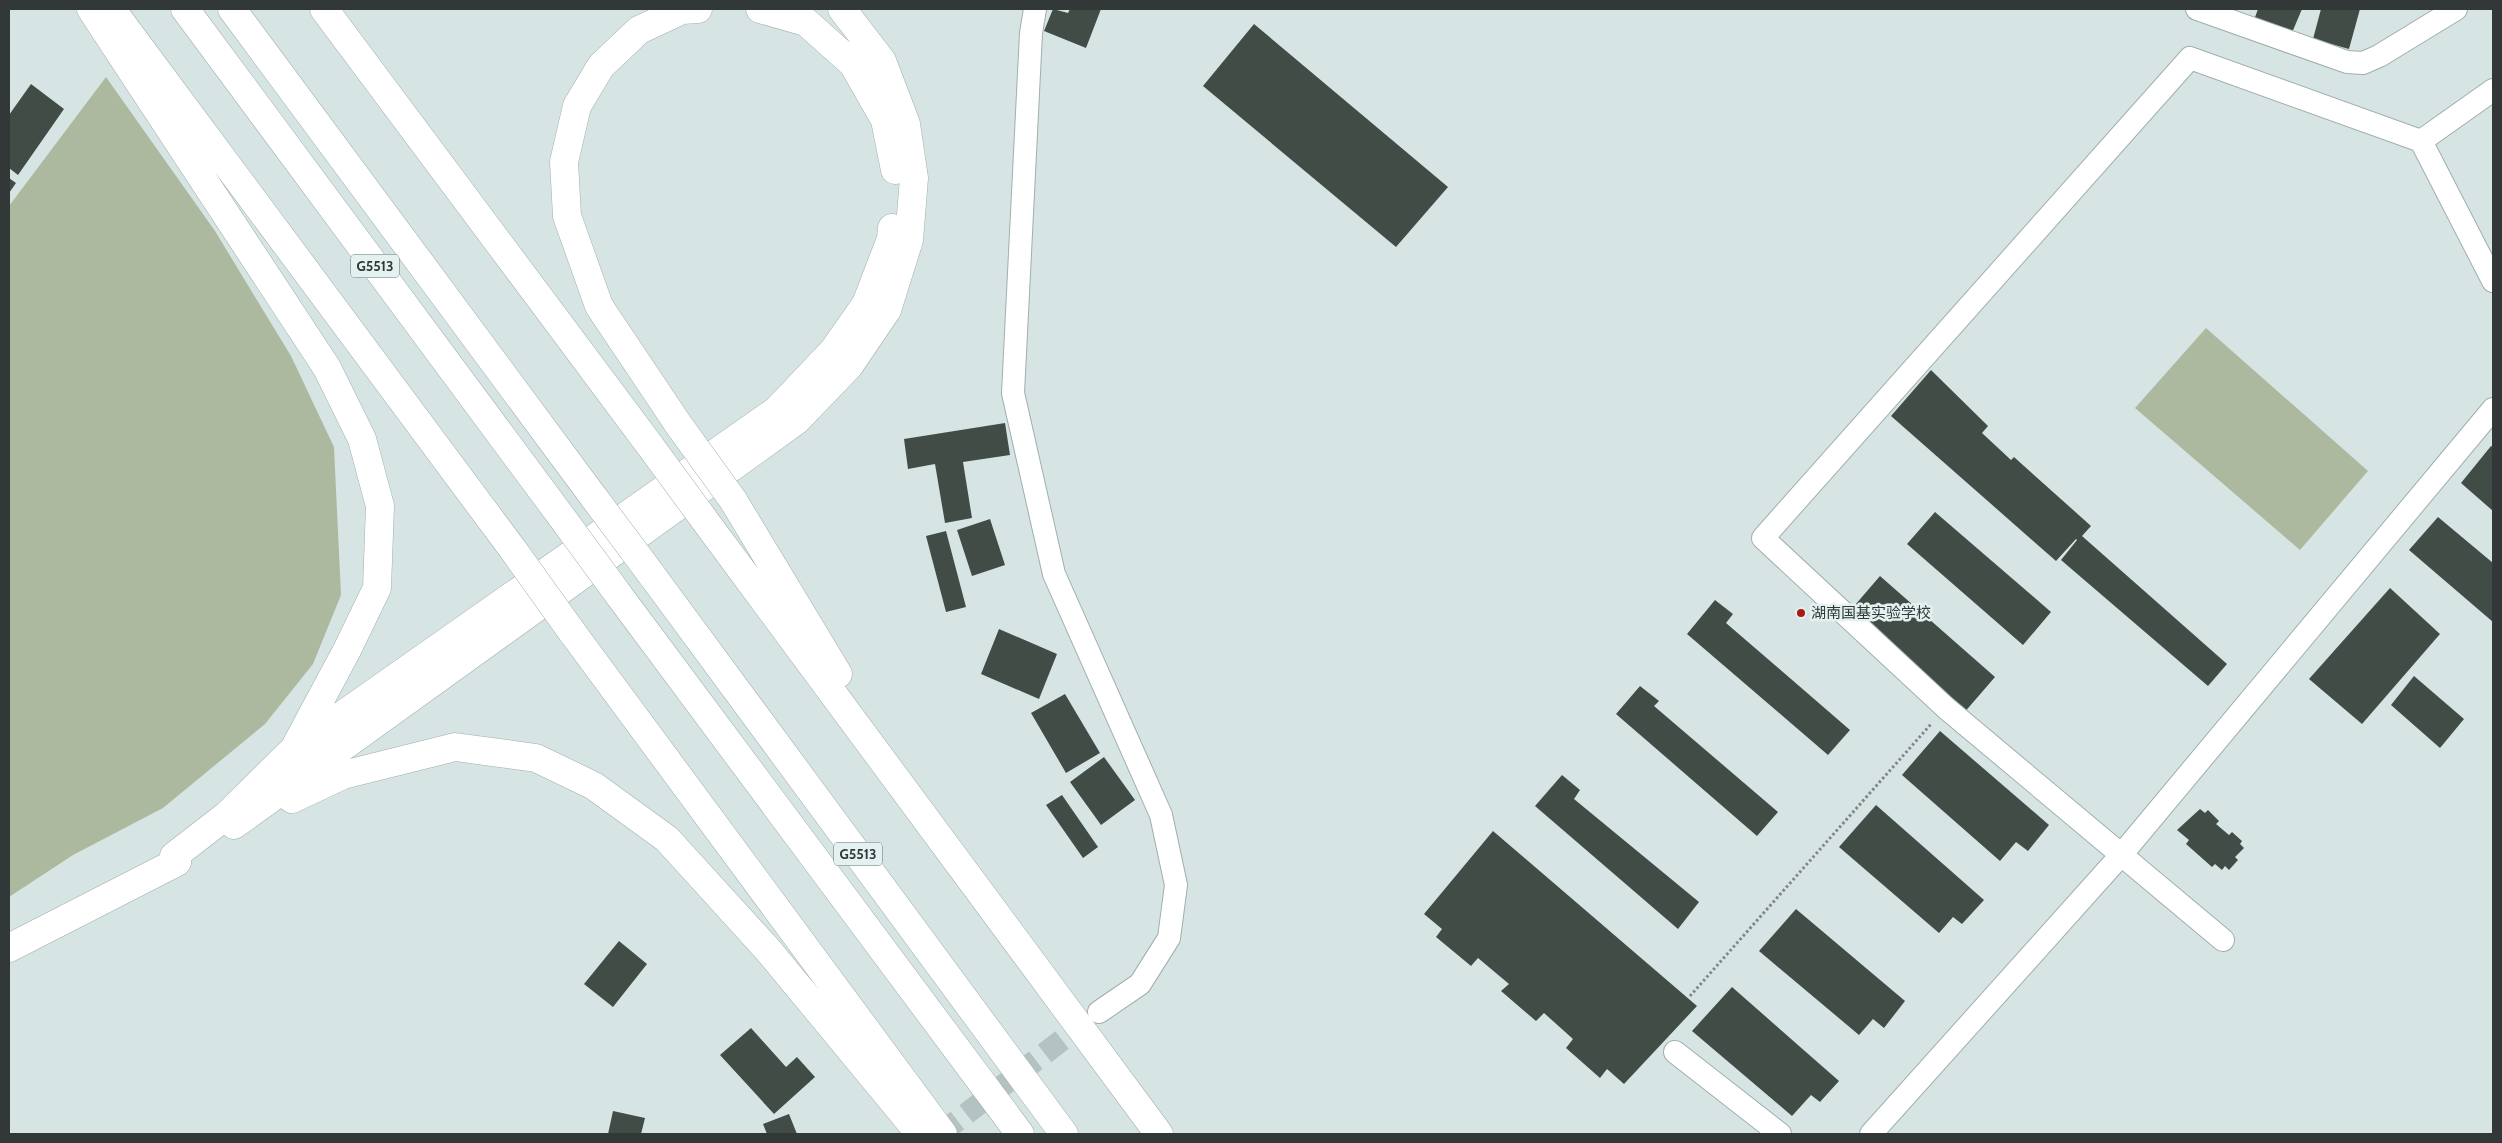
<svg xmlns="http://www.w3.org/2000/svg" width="2502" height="1143" viewBox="0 0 2502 1143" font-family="Cabin,'Noto Sans SC',sans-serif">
<rect width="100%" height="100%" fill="#d6e5e4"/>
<path fill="#adb99f" d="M 106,77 L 215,231 L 291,356 L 334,447 L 341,595 L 313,664 L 265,724 L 163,808 L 73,855 L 9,897 L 9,206 Z
M 2206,328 L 2368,471 L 2300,550 L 2135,408 Z"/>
<path fill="#424c46" d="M 1053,9 L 1068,13 L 1070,9 L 1101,9 L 1086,48 L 1044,31 Z
M 2258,9 L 2302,9 L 2291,35 L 2254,20 Z
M 2321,9 L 2360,9 L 2349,49 L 2313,39 Z
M 1254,24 L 1448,187 L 1396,247 L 1203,86 Z
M 31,84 L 64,109 L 18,175 L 9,168 L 9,115 Z
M 9,178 L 16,183 L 9,193 Z
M 1931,370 L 1988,426 L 1982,433 L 2011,460 L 2014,457 L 2091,526 L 2082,536 L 2227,664 L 2208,686 L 2061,560 L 2077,540 L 2076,539 L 2056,561 L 1891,416 Z
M 1005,423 L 1010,455 L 963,462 L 972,518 L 945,523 L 935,464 L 908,469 L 904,439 Z
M 2491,446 L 2493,447 L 2493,511 L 2461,483 Z
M 1935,512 L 2051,612 L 2023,645 L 1907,544 Z
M 2438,517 L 2493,563 L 2493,622 L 2409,550 Z
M 990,519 L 1005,565 L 972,576 L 957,530 Z
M 946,531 L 966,607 L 946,612 L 926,536 Z
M 1880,576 L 1995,677 L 1963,714 L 1849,612 Z
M 2390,588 L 2440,634 L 2362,724 L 2309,679 Z
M 1715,600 L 1733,614 L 1726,623 L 1850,730 L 1828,755 L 1687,634 Z
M 999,629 L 1057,654 L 1039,699 L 981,674 Z
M 2414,676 L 2464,719 L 2440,748 L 2391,705 Z
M 1640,686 L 1659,701 L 1654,706 L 1778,812 L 1757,836 L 1616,714 Z
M 1065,694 L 1100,753 L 1066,773 L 1031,713 Z
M 1940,731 L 2049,825 L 2028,851 L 2016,842 L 2000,861 L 1902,775 Z
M 1104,757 L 1135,800 L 1101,825 L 1070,782 Z
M 1562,775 L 1580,790 L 1574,799 L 1699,902 L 1678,929 L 1535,806 Z
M 1062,795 L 1098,847 L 1083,858 L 1046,805 Z
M 1876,805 L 1984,900 L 1962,924 L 1953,917 L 1939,933 L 1839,847 Z
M 2200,809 L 2205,813 L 2208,810 L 2219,821 L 2216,824 L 2229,835 L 2232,832 L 2242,841 L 2240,844 L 2244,848 L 2235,857 L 2238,860 L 2229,870 L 2225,866 L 2222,870 L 2215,864 L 2212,867 L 2186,844 L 2189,840 L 2177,830 Z
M 1493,831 L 1697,1006 L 1624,1084 L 1607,1069 L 1600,1078 L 1566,1048 L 1573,1039 L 1544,1013 L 1536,1021 L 1501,991 L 1509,984 L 1478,958 L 1471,966 L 1436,937 L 1442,929 L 1424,914 Z
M 1796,909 L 1905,1001 L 1884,1028 L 1873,1019 L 1859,1035 L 1759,951 Z
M 619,941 L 647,964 L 613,1007 L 584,984 Z
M 1732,987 L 1839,1081 L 1820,1102 L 1811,1095 L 1792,1116 L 1692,1031 Z
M 751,1028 L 786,1067 L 797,1057 L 815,1077 L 774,1114 L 720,1055 Z
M 613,1111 L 645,1118 L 641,1134 L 608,1134 Z
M 789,1114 L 797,1134 L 767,1134 L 763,1124 Z"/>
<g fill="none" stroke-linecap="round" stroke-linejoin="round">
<path stroke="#b5c2c2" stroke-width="22" stroke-dasharray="22 11" stroke-linecap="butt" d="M 940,1134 L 1092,1017"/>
<defs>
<path id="minor" d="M 1035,9 L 1031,33 L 1013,393 L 1054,574 L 1161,815 L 1176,885 L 1169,938 L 1140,984 L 1099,1012
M 2197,9 L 2347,62 L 2363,63 L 2379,56 L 2456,9
M 2421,141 L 2493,90
M 2223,940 L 1946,708 L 1763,538 L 2190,58 L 2421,141 L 2493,281
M 1675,1052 L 1780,1134
M 1871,1134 L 2122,854 L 2493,409"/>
<path id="major" d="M 9,948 L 177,862"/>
<path id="highway" d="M 91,9 L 327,368 L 362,439 L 380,506 L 377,588 L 347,650 L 294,749 L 227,815 L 174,856
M 185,9 L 566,523
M 232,9 L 595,499
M 324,9 L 651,447
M 760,9 L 806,22 L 853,64 L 885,120 L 895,170
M 115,14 L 514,551
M 678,424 L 599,306 L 567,216 L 564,162 L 577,106 L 601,66 L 639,30 L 682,10 L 698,9
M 733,500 L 838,674
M 703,518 L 1159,1134
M 651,574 L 1064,1134
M 618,594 L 1020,1134
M 572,632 L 943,1134
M 294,749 L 777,410 L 833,351 L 866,304 L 891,239 L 892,228
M 292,799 L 343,775 L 455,747 L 536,758 L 594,786 L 667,839 L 768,950 L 920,1134
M 234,825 L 796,421 L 849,366 L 887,310 L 909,240 L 914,178 L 906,124 L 882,61 L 842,9"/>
</defs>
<use href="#minor" stroke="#a0aead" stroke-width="24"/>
<use href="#major" stroke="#a0aead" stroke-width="29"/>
<use href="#highway" stroke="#a0aead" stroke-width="29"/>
<path stroke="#7d8787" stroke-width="3" stroke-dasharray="2.5 2.5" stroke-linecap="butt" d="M 1690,996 L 1932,723"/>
<use href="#minor" stroke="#fff" stroke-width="22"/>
<use href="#major" stroke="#fff" stroke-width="28"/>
<use href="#highway" stroke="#fff" stroke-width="28"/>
<defs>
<path id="highway-bridge" d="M 678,424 L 733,500
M 651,447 L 703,518
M 595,499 L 651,574
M 566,523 L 618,594
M 514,551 L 572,632"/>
</defs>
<use href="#highway-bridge" stroke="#a0aead" stroke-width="29" stroke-linecap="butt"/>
<use href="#highway-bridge" stroke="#fff" stroke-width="28"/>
</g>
<circle fill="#aa180f" stroke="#e3f2f1" stroke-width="2" cx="1801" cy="613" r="5"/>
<g text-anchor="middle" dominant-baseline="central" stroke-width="5" stroke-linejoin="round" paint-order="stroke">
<g fill="#e3f2f1" stroke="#677070" stroke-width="1">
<rect x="351" y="254.5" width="48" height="23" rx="4"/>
<rect x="834" y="842.5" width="48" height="23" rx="4"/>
</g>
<g font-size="14" font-weight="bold" fill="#323838">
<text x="375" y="266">G5513</text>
<text x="858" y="854">G5513</text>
</g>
<g font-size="15" fill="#323838" stroke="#e3f2f1" text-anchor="start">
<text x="1811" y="613">湖南国基实验学校</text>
</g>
</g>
<rect width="2502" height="1143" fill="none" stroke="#323838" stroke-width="20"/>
</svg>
